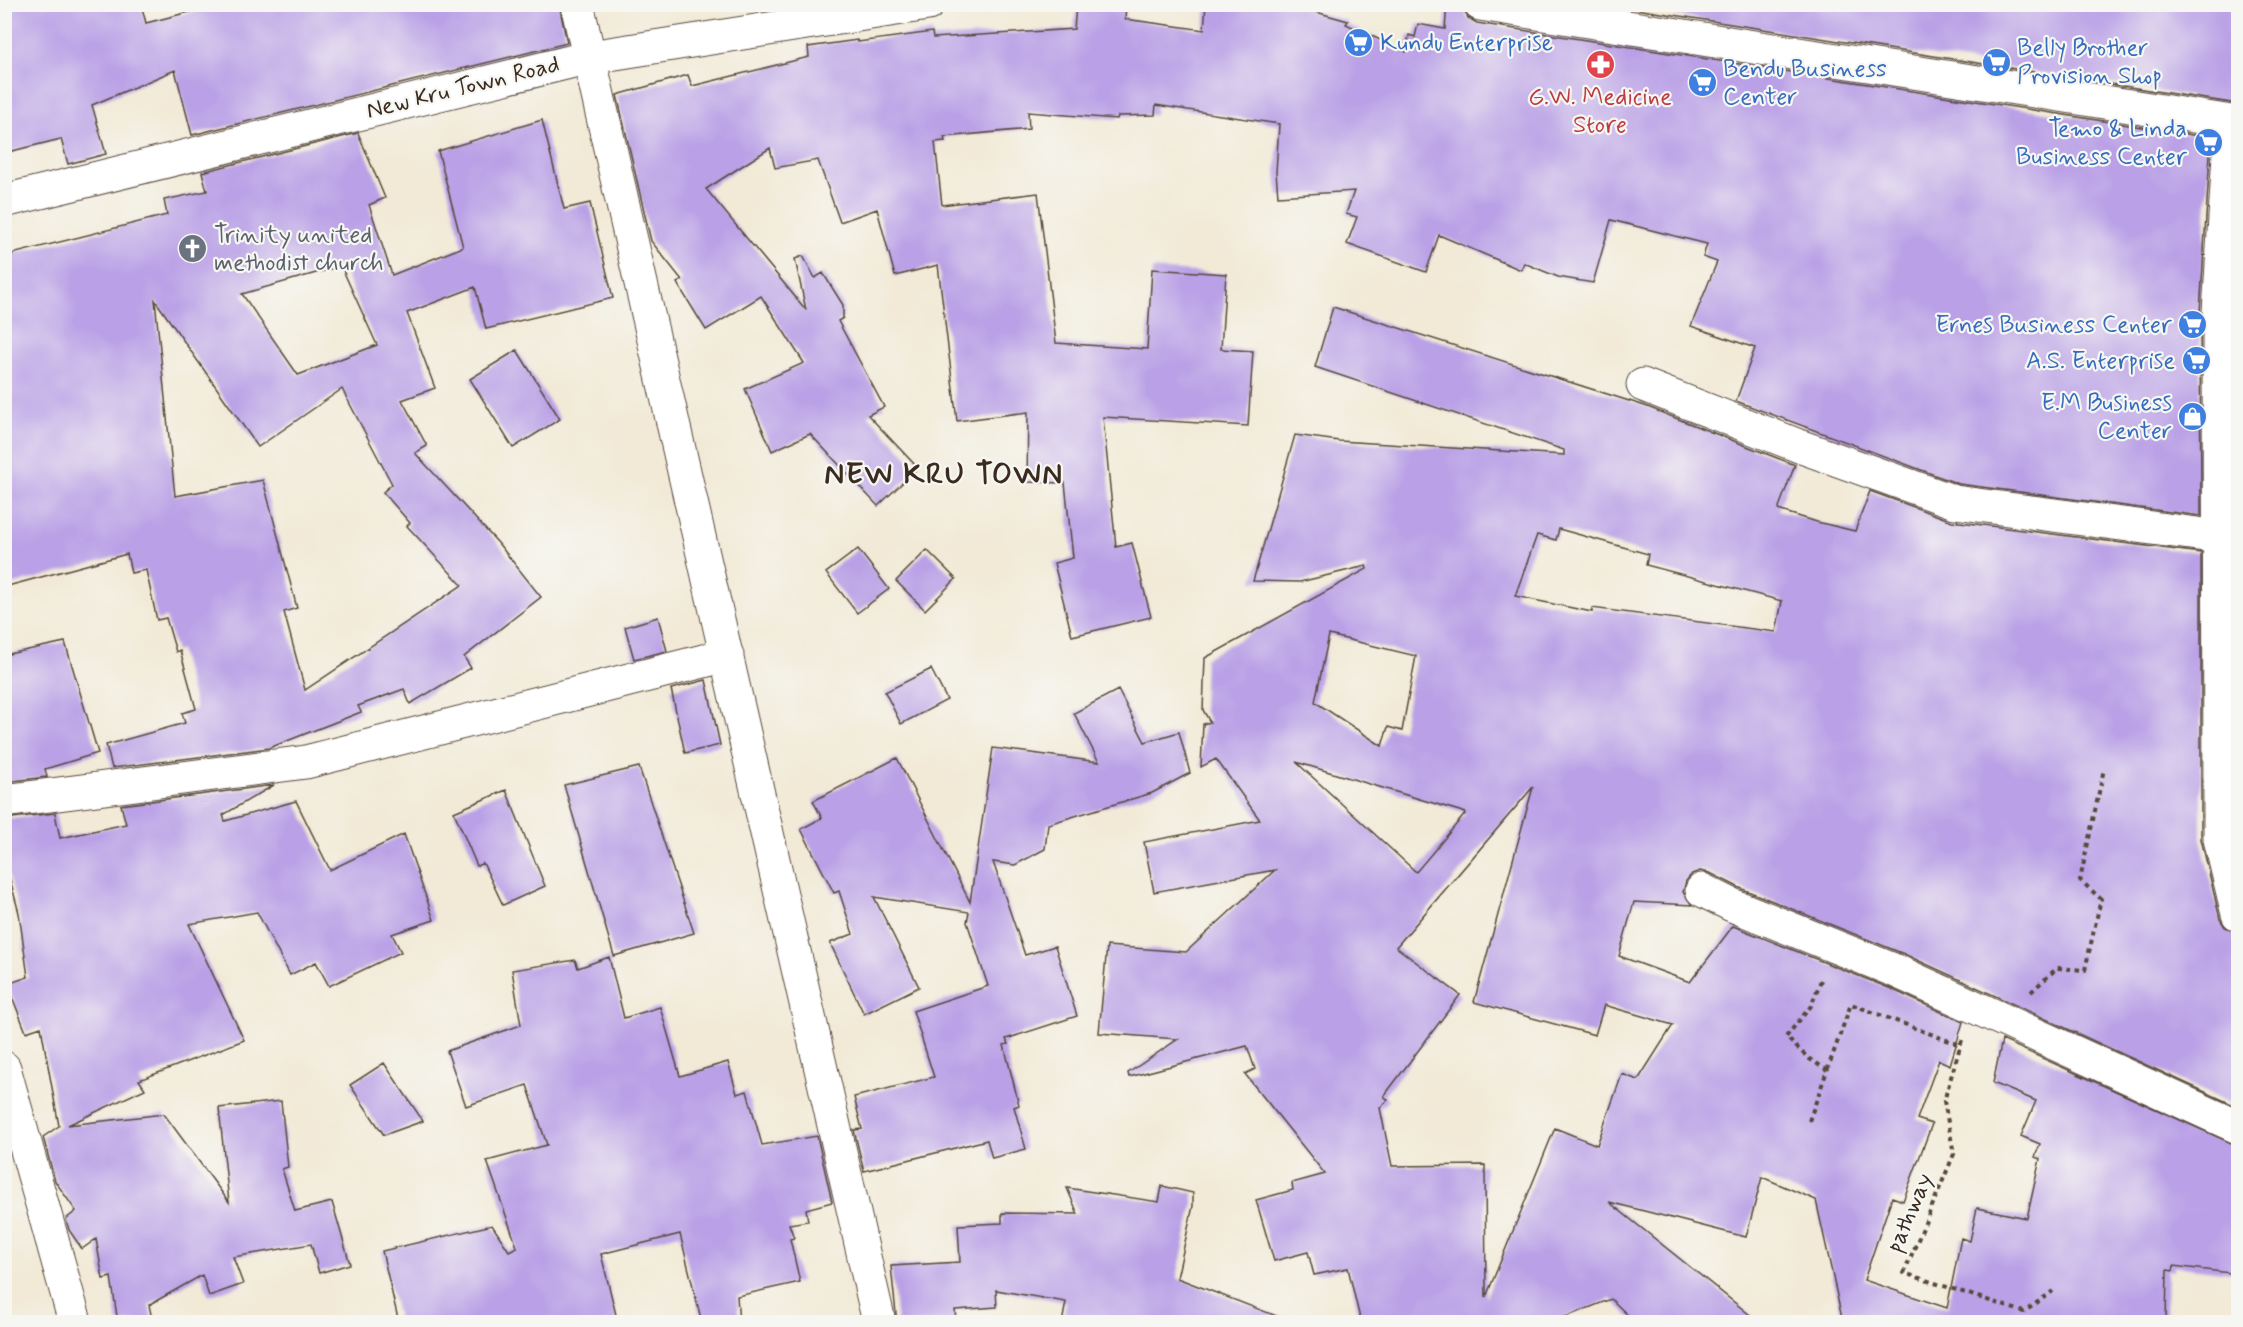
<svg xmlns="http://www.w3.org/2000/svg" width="2243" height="1327" viewBox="0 0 2243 1327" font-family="Mynerve,sans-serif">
<rect width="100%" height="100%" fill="#f6f6f2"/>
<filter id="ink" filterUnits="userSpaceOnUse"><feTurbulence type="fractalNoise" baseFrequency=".0167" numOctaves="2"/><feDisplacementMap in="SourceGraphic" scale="12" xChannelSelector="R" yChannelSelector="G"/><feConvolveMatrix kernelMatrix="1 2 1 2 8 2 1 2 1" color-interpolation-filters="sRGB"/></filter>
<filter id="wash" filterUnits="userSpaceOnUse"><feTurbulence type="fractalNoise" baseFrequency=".008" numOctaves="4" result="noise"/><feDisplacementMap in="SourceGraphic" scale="24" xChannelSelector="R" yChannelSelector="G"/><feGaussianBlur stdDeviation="1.35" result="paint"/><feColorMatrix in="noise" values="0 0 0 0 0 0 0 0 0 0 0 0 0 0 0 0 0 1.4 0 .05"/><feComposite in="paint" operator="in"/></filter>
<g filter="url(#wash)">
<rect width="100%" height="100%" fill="#f2ead7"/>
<g id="blocks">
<path fill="#baa0e6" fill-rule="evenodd" d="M 4,4 L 141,4 L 146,23 L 221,4 L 559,4 L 567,43 L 192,135 L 175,70 L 92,105 L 106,154 L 68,164 L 61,139 L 4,153 Z
M 1126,4 L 1125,19 L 1204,30 L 1206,4 L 1281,4 L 1302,8 L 1348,21 L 1346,24 L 1406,52 L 1409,35 L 1415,37 L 1418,24 L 1445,29 L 1447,4 L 1462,4 L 1468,18 L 1477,23 L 2211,138 L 2200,312 L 2201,516 L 1959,484 L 1736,401 L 1755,348 L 1691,326 L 1717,262 L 1703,257 L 1707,244 L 1611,220 L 1593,283 L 1558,277 L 1524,263 L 1521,270 L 1439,235 L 1426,272 L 1347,244 L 1357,217 L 1346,214 L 1354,191 L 1278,196 L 1276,172 L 1279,124 L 1156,105 L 1155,115 L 1118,116 L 1117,119 L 1028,112 L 1029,129 L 944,137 L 945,141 L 935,142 L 942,205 L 1038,193 L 1056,343 L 1147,349 L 1152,269 L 1226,274 L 1221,349 L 1253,351 L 1248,426 L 1103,417 L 1116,547 L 1132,543 L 1151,617 L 1072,636 L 1054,563 L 1073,558 L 1065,483 L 1027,482 L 1028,412 L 957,421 L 938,265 L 895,276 L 877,209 L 840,222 L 818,160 L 775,168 L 770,148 L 706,189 L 806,310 L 795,259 L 803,256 L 815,278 L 823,273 L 843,305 L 843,318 L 838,321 L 884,407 L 868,415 L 918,468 L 878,506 L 810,434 L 772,451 L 745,389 L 804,363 L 761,296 L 706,330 L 677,283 L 682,280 L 651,241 L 617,95 L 688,75 L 692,86 L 809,57 L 808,47 L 857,40 L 858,42 L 932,32 L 933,38 L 1074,29 L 1076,6 Z
M 1604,4 L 2238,4 L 2238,104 Z
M 542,120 L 564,209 L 590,203 L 613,298 L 486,329 L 475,287 L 407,313 L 435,388 L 402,400 L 427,446 L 415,453 L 498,543 L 541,597 L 464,657 L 471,668 L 410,704 L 404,689 L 358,706 L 361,712 L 269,748 L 112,768 L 106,745 L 185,723 L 182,713 L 196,709 L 180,650 L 176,652 L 166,618 L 157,620 L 146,570 L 131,573 L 127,554 L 4,587 L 4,256 L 167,215 L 164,200 L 207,191 L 202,172 L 358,133 L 385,198 L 369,205 L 392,275 L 463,247 L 438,151 ZM 341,266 L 377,345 L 298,375 L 242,294 ZM 155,300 L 258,447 L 342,389 L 392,484 L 383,492 L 410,523 L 407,526 L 462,585 L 305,690 L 284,612 L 297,608 L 263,480 L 175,496 Z
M 1333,307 L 1645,406 L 1795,465 L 1778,510 L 1817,522 L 1855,531 L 1870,491 L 1952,521 L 2201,553 L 2201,839 L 2220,919 L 2225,927 L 2238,932 L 2238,1107 L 1904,954 L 1740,888 L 1710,873 L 1700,871 L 1692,874 L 1686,881 L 1683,892 L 1692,905 L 1634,902 L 1619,956 L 1690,982 L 1733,926 L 1889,988 L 1963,1022 L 1950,1065 L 1939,1060 L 1917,1119 L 1932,1124 L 1903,1201 L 1892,1197 L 1864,1280 L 1947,1308 L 1961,1238 L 1970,1241 L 1977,1208 L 2027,1218 L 2040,1159 L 2035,1157 L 2040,1144 L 2021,1136 L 2036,1101 L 1993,1083 L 2002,1040 L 2238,1146 L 2238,1274 L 2174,1266 L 2173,1271 L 2167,1270 L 2166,1323 L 1843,1323 L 1816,1200 L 1762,1177 L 1746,1237 L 1609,1202 L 1760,1323 L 1636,1323 L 1611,1299 L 1550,1323 L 1361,1323 L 1348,1268 L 1314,1275 L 1308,1252 L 1274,1261 L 1256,1200 L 1293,1190 L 1292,1183 L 1325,1174 L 1245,1074 L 1255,1069 L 1247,1046 L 1129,1077 L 1128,1073 L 1178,1039 L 1099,1033 L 1107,946 L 1186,952 L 1275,870 L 1154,892 L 1144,842 L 1260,820 L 1216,759 L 1201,767 L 1203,724 L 1210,722 L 1203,710 L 1205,658 L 1367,569 L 1366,566 L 1300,582 L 1253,581 L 1295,435 L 1339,441 L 1564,455 L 1564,450 L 1315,367 ZM 1559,529 L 1648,554 L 1646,565 L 1782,601 L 1776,632 L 1592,608 L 1592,612 L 1515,596 L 1537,535 L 1556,540 ZM 1329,635 L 1416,656 L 1402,731 L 1388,727 L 1382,746 L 1315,702 ZM 1296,762 L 1466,813 L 1416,872 ZM 1533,787 L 1474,1002 L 1595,1035 L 1604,1005 L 1673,1025 L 1638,1080 L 1622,1074 L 1597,1145 L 1555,1128 L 1486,1297 L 1485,1165 L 1392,1166 L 1380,1108 L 1388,1100 L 1384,1096 L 1460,995 L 1396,947 Z
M 517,350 L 560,419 L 513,448 L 470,379 Z
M 858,549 L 889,589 L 857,613 L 826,573 Z
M 927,550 L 956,579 L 925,610 L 896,581 Z
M 658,617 L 667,651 L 634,659 L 625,627 Z
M 65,642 L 98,753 L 45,769 L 47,777 L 4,782 L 4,655 Z
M 931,669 L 947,700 L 901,724 L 885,692 Z
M 706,680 L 720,745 L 685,753 L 671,689 Z
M 1118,690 L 1145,742 L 1179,732 L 1190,773 L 1152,793 L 1048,824 L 1045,849 L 1015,865 L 993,862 L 1025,955 L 1055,946 L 1077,1016 L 1006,1039 L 1008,1044 L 1004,1045 L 1019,1105 L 1014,1107 L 1026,1149 L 992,1158 L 987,1140 L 864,1171 L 854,1130 L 862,1129 L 854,1097 L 934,1077 L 913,1011 L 988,986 L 967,922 L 969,912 L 874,897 L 919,987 L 864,1014 L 830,943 L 853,934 L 839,891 L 834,893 L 801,829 L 822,818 L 813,801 L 897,758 L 970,902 L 993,748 L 1099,762 L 1074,713 Z
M 639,767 L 694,933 L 614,956 L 564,785 Z
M 274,785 L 223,815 L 225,821 L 296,801 L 330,870 L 404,834 L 434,920 L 392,934 L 401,952 L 329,986 L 316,962 L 290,975 L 257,912 L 189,924 L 244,1040 L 139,1080 L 145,1089 L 68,1125 L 164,1114 L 229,1202 L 219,1108 L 281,1101 L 288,1167 L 282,1169 L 295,1211 L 332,1202 L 350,1264 L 319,1273 L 311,1244 L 233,1257 L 243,1284 L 209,1296 L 202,1275 L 149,1305 L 152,1319 L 118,1323 L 111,1277 L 103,1279 L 96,1239 L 82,1249 L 69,1230 L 66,1219 L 76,1211 L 55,1181 L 43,1137 L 59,1126 L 41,1027 L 26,1032 L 7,984 L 28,977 L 19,913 L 4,857 L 4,819 L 55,813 L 60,838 L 126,824 L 121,805 Z
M 506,790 L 545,886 L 503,905 L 483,863 L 477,866 L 454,812 Z
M 609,957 L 624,1018 L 660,1007 L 680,1076 L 728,1062 L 737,1094 L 747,1091 L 762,1145 L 817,1136 L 832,1202 L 806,1209 L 808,1221 L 789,1224 L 794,1238 L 790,1239 L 800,1282 L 737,1296 L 739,1323 L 702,1323 L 680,1234 L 601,1254 L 618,1323 L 399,1323 L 382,1251 L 492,1225 L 509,1251 L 517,1247 L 487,1161 L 547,1145 L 527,1085 L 466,1106 L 447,1051 L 521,1025 L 512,970 L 575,960 L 578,968 Z
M 384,1063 L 423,1121 L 384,1135 L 350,1085 Z
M 1162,1186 L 1193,1193 L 1193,1206 L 1177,1278 L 1287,1320 L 1287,1323 L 1062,1323 L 1066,1302 L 996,1290 L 997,1307 L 955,1310 L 956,1321 L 897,1323 L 891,1266 L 960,1262 L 958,1225 L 1002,1223 L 1002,1213 L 1078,1214 L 1067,1188 L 1159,1202 Z"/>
</g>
</g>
<g filter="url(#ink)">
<use href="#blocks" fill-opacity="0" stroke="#56473a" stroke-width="1.5"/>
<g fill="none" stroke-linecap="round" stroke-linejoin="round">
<defs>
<path id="minor" d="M 577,4 L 879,1322
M 1480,4 L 2238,123
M 2231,123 L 2219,312 L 2220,839 L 2238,914
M 4,201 L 590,57 L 928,4
M 1643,385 L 1799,446 L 1955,502 L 2220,537
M 4,801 L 306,762 L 727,655
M 1702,890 L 1732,905 L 1896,971 L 2238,1127
M 4,1068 L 75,1322"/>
</defs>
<use href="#minor" stroke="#56473a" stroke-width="35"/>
<path stroke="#56473a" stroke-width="4" stroke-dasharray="4.5 4.5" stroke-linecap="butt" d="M 1821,980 L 1811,1006 L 1786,1037 L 1808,1058 L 1827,1070
M 2031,992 L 2057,968 L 2085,970 L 2101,899 L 2080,880 L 2104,769
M 1962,1040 L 1944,1101 L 1954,1154 L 1904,1273 L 2024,1312 L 2053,1291
M 1809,1121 L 1851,1004 L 1960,1045"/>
<use href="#minor" stroke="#fff" stroke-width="33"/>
</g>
</g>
<defs>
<symbol id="supermarket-disc" viewBox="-11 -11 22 22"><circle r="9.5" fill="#3f7fe0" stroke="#f6f6f2"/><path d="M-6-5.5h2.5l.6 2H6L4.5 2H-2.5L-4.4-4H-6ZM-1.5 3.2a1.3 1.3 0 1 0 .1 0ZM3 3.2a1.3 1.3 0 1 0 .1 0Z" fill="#fff"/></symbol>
<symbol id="pharmacy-disc" viewBox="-11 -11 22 22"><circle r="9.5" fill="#e0444e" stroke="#f6f6f2"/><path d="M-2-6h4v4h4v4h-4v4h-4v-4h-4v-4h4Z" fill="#fff"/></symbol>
<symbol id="church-disc" viewBox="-11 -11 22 22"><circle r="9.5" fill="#6b7280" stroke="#f6f6f2"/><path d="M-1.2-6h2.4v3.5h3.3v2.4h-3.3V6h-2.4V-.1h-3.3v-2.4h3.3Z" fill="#fff"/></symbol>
<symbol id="shop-disc" viewBox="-11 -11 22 22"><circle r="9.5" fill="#3f7fe0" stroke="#f6f6f2"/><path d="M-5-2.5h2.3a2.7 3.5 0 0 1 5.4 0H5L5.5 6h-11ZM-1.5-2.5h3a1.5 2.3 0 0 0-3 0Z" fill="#fff"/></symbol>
</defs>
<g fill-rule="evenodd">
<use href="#supermarket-disc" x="1342" y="26" width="33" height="33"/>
<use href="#supermarket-disc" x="1980" y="46" width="33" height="33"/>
<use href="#pharmacy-disc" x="1584" y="48" width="33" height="33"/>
<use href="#supermarket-disc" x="1686" y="66" width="33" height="33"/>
<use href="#supermarket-disc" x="2192" y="126" width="33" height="33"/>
<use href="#church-disc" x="176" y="232" width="33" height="33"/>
<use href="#supermarket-disc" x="2176" y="308" width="33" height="33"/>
<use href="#supermarket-disc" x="2180" y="344" width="33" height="33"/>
<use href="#shop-disc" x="2176" y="400" width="33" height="33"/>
</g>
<g text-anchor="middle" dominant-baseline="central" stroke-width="4.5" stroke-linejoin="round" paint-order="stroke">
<g font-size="24" fill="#366cbe" stroke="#f6f6f2" text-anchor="end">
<text x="1380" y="43" text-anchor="start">Kundu Enterprise</text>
<text x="2017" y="48" text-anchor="start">Belly Brother<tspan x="2017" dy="28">Provision Shop</tspan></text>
<text x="1723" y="69" text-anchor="start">Bendu Business<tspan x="1723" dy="28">Center</tspan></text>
<text x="2187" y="129">Temo &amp; Linda<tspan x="2187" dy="28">Business Center</tspan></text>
<text x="2172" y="325">Ernes Business Center</text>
<text x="2175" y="361">A.S. Enterprise</text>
<text x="2172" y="403">E.M Business<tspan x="2172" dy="28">Center</tspan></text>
</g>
<g font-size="24" fill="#3b2a1e" stroke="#f6f6f2">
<text transform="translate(463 88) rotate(-14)">New Kru Town Road</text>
<text transform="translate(1910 1213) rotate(-67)">pathway</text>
</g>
<g font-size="24" fill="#be3a42" stroke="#f6f6f2">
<text x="1600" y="97">G.W. Medicine<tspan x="1600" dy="28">Store</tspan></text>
</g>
<g font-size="24" fill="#5b616d" stroke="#f6f6f2" text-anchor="start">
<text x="214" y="235">Trinity united<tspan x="214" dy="28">methodist church</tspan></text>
</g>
<g font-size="30" font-weight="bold" letter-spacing="1.5" fill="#3b2a1e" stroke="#f6f6f2">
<text x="944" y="474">NEW KRU TOWN</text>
</g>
</g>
<rect width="2243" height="1327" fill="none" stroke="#f6f6f2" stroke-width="24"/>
</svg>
